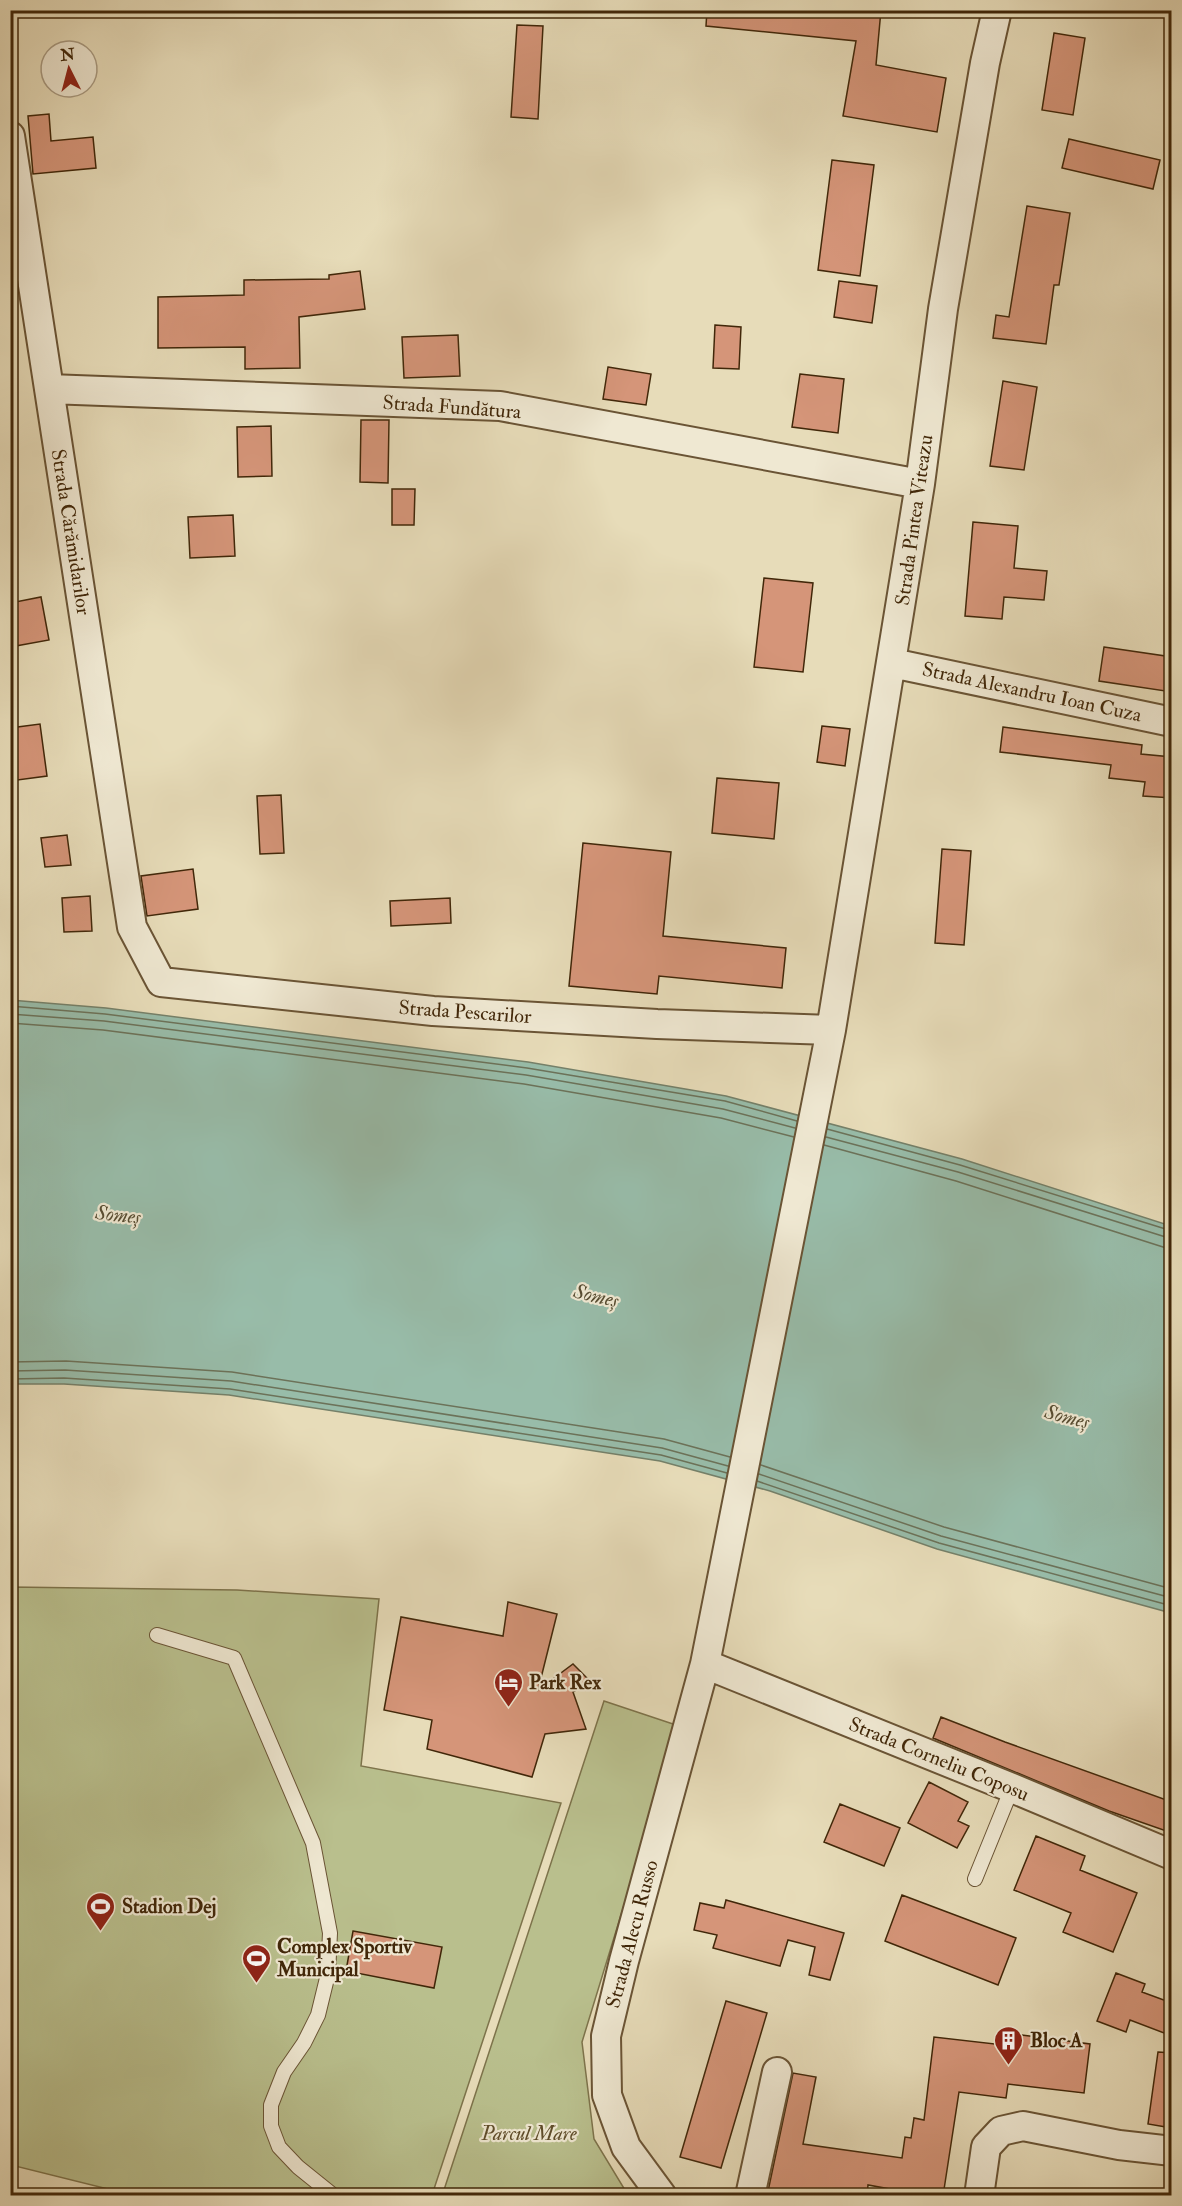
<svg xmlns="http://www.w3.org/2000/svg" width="1182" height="2206" viewBox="0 0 1182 2206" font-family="'IM FELL Double Pica',serif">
<rect width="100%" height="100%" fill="#e7dcb9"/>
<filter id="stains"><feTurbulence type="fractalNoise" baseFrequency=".00333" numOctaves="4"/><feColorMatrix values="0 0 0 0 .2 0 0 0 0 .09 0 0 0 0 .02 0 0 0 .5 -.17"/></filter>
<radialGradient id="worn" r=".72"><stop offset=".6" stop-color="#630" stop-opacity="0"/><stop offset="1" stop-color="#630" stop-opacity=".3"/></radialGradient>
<path fill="#b9bf8d" stroke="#7d734b" stroke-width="1.5" d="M 10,1587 L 237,1590 L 379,1599 L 361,1766 L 561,1803 L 432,2195 L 132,2195 L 11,2165 Z
M 604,1701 L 679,1726 L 582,2042 L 594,2139 L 628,2195 L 442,2196 Z"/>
<path fill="#98bca9" stroke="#758069" stroke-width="1.5" d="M 10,1000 L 106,1008 L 528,1062 L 726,1096 L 962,1159 L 1171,1226 L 1171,1613 L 937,1549 L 770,1491 L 660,1461 L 229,1395 L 64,1384 L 11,1384 Z"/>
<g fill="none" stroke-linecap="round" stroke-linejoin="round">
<path stroke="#6c7259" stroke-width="1.5" d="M 10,1006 L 105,1014 L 527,1068 L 725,1101 L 797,1121
M 10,1014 L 104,1021 L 526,1075 L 723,1109 L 795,1128
M 10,1023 L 103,1030 L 524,1084 L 721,1118 L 794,1137
M 827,1129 L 960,1165 L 1172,1231
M 826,1137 L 958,1172 L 1172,1239
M 824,1145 L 956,1181 L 1163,1247 L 1172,1248
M 10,1362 L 66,1361 L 232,1372 L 664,1439 L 730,1457
M 10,1371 L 65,1370 L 231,1381 L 662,1448 L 728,1466
M 10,1379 L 64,1378 L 230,1389 L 661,1455 L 727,1473
M 761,1465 L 944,1527 L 1172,1589
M 759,1474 L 941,1536 L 1172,1598
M 757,1481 L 939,1543 L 1172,1606"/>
</g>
<path fill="#d59579" stroke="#412709" stroke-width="1.5" d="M 707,10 L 881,10 L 876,65 L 946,78 L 937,132 L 843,116 L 856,41 L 706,26 Z
M 517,25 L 543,26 L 538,119 L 511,117 Z
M 1054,33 L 1085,38 L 1073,115 L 1042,110 Z
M 49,114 L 51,141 L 93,137 L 96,168 L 33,174 L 28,116 Z
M 1069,139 L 1160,160 L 1153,189 L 1062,168 Z
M 832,160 L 874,165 L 860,276 L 818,270 Z
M 1027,206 L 1070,213 L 1059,285 L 1054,285 L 1046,344 L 993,338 L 996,315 L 1009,317 Z
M 360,271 L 365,309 L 299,317 L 300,368 L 245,369 L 245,347 L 158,348 L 158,297 L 244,295 L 244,280 L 329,279 L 329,275 Z
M 839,281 L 877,286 L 872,323 L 834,317 Z
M 715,325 L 741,327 L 739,369 L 713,368 Z
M 458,335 L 460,376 L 404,378 L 402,337 Z
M 608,367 L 651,374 L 646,405 L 603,399 Z
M 800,374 L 844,379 L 838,433 L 792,427 Z
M 1003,381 L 1037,387 L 1024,470 L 990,466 Z
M 361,420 L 389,420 L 388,483 L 360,482 Z
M 271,426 L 272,476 L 238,477 L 237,427 Z
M 392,489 L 415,489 L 414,525 L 392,525 Z
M 233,515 L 235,556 L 190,558 L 188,517 Z
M 973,522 L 1018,526 L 1014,568 L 1047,571 L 1044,600 L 1004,597 L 1002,619 L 965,616 Z
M 764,578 L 813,583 L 803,672 L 754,667 Z
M 41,597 L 49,640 L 10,647 L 10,603 Z
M 1104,647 L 1172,657 L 1172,692 L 1099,681 Z
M 40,724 L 47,776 L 10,781 L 10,728 Z
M 822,726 L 850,729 L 845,766 L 817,762 Z
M 1003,727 L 1142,745 L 1141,754 L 1172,757 L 1172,798 L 1143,796 L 1145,782 L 1109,778 L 1111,765 L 1000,752 Z
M 717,778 L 779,783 L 774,839 L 712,833 Z
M 281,795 L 284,853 L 260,854 L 257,796 Z
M 67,835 L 71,865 L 45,867 L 41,838 Z
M 583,843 L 671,852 L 663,936 L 786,948 L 782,988 L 659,976 L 657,994 L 569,986 Z
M 942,849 L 971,851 L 964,945 L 935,943 Z
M 193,869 L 198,909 L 147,916 L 141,876 Z
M 90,896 L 92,931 L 64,932 L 62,898 Z
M 450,898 L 451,923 L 391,926 L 390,901 Z
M 508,1602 L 557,1614 L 538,1690 L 573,1664 L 590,1681 L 573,1692 L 586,1729 L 545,1734 L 532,1777 L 427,1749 L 432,1720 L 384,1710 L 401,1617 L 503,1636 Z
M 941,1717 L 1005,1742 L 1172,1802 L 1172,1833 L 1109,1811 L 933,1738 Z
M 929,1782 L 968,1802 L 958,1821 L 969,1826 L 957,1848 L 908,1823 Z
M 840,1804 L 900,1828 L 884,1866 L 824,1842 Z
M 1036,1836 L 1085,1856 L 1080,1870 L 1137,1893 L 1113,1952 L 1063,1932 L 1071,1913 L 1014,1890 Z
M 902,1895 L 1016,1938 L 998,1985 L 885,1941 Z
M 726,1900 L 844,1933 L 830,1980 L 809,1975 L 815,1947 L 788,1940 L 780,1966 L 713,1948 L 717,1935 L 694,1930 L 700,1903 L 724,1908 Z
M 353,1931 L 442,1947 L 434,1988 L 346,1971 Z
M 1116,1973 L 1145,1984 L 1142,1992 L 1172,2003 L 1172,2036 L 1130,2020 L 1126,2032 L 1097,2021 Z
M 726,2001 L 767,2013 L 721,2168 L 680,2157 Z
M 1014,2034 L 1090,2044 L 1084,2093 L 1008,2084 L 1006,2098 L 959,2092 L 943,2196 L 928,2196 L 868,2185 L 867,2196 L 767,2196 L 793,2073 L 816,2077 L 803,2144 L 902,2158 L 905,2137 L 911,2138 L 914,2118 L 924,2120 L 934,2037 L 1012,2046 Z
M 1158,2052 L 1172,2053 L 1172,2128 L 1148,2124 Z"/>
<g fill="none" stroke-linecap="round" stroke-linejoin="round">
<defs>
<path id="service" d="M 157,1635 L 234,1658 L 313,1843 L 330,1933 L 328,1974 L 318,2015 L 304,2043 L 284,2072 L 271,2105 L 271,2126 L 279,2147 L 298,2167 L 334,2196
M 975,1879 L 1012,1788"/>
<path id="minor" d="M 10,136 L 132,927 L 161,982 L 433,1011 L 657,1024 L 831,1030
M 49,389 L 500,406 L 920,484
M 892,663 L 1172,722
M 705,1664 L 1012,1788 L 1172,1855
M 662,2196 L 626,2147 L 607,2095 L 606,2036 L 624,1961 L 705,1664 L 831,1030 L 920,484 L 943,309 L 985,63 L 997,10
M 750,2196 L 777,2072
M 979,2196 L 986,2147 L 1001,2131 L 1023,2126 L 1119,2145 L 1172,2151"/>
</defs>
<use href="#service" stroke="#6a5435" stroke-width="16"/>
<use href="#minor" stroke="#6a5435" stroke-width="32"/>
<use href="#service" stroke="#efe8d2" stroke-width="14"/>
<use href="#minor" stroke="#efe8d2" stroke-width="28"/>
</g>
<defs>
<symbol id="hotel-pin" viewBox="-11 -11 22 30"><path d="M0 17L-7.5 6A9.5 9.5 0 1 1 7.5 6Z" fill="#8f2418" stroke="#efe8d2"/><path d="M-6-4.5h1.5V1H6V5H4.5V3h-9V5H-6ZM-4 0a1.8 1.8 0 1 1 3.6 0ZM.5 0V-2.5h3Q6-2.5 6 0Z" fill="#fff"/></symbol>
<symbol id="stadium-pin" viewBox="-11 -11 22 30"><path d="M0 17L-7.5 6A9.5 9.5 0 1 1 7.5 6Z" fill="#8f2418" stroke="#efe8d2"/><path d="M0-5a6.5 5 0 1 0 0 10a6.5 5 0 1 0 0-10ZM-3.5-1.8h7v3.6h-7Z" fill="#fff"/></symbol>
<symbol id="building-pin" viewBox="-11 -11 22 30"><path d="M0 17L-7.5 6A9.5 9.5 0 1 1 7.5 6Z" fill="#8f2418" stroke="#efe8d2"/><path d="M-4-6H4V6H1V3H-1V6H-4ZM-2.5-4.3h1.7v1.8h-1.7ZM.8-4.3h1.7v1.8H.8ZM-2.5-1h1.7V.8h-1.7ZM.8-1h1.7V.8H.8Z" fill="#fff"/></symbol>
</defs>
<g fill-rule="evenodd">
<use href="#hotel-pin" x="492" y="1666" width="33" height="45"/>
<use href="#stadium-pin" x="84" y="1890" width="33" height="45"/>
<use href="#stadium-pin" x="240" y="1942" width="33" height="45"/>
<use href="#building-pin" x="992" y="2024" width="33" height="45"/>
</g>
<g text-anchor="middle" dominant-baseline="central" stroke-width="4.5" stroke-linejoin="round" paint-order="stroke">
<g font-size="20" fill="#412709" stroke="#efe8d2">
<text transform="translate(452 407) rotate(4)">Strada Fundătura</text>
<text transform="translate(914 520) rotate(-82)">Strada Pintea Viteazu</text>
<text transform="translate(71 532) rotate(81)">Strada Cărămidarilor</text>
<text transform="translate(1032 692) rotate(12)">Strada Alexandru Ioan Cuza</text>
<text transform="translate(465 1012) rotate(4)">Strada Pescarilor</text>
<text transform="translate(939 1759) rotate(22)">Strada Corneliu Coposu</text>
<text transform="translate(632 1934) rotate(-75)">Strada Alecu Russo</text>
</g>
<g font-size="20" font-weight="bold" fill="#412709" stroke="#efe8d2" text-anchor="start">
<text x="529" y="1682">Park Rex</text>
<text x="122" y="1906">Stadion Dej</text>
<text x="277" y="1946">Complex Sportiv<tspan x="277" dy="23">Municipal</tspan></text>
<text x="1030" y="2040">Bloc A</text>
</g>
<g font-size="20" font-style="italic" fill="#5f4d2a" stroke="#efe8d2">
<text x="529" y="2133">Parcul Mare</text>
</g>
<g font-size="21" font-style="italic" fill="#574c31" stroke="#efe8d2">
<text transform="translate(118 1215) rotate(6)">Someș</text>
<text transform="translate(596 1296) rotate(13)">Someș</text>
<text transform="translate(1067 1417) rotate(14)">Someș</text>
</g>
</g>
<rect width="1182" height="2206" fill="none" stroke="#e7dcb9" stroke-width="36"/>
<rect x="12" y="12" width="1158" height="2182" fill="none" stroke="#412709" stroke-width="3"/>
<rect x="18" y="18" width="1146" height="2170" fill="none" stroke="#412709" stroke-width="1.5"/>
<g transform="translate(69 69) rotate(354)"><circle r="28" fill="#efe8d2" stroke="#a99b82" stroke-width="1.5"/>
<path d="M0-4.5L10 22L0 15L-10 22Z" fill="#8f2418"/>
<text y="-9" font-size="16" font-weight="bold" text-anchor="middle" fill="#412709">N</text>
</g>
<rect width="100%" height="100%" filter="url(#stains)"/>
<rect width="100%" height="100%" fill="url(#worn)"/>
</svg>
